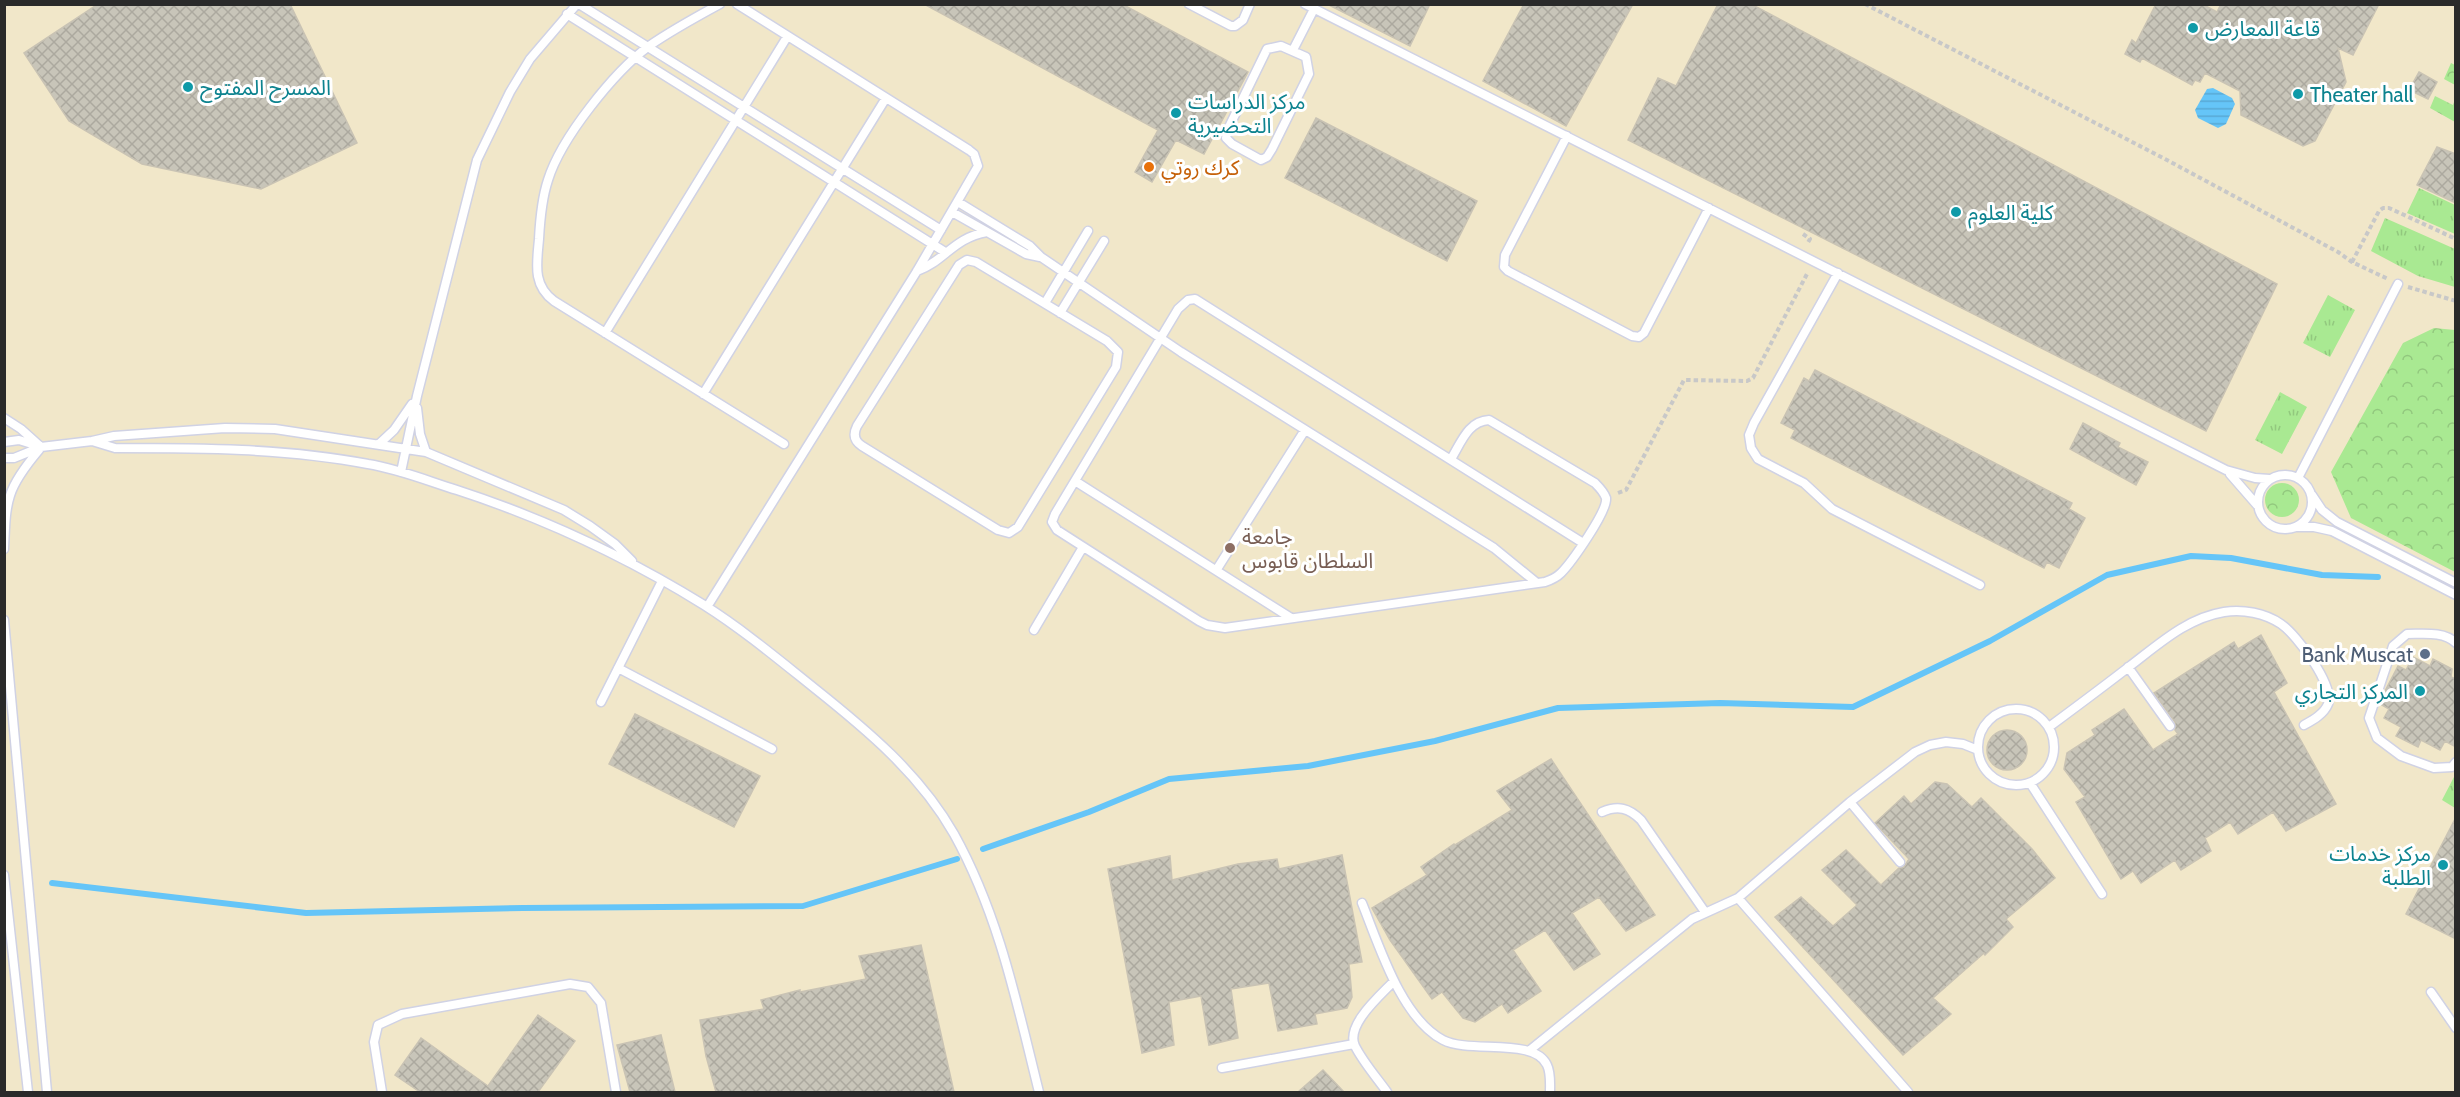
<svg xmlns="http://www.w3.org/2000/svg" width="2460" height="1097" viewBox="0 0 2460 1097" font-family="Cabin,'Noto Sans Arabic',sans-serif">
<defs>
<pattern id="grass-tufts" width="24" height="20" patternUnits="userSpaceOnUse" patternTransform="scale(1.5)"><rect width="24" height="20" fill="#a9e992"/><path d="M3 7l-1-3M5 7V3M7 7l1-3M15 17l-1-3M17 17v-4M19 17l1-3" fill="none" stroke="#92c87e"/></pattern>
<pattern id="park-crowns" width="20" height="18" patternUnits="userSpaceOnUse" patternTransform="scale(1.5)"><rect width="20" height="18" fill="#a9e992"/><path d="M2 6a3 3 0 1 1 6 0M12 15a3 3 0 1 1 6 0" fill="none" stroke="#92c87e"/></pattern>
<pattern id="water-rules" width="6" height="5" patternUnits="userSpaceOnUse" patternTransform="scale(1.5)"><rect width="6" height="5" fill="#65c5f8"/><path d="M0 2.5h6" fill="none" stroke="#58a9d5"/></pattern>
<pattern id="building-cross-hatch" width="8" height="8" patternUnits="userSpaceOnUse" patternTransform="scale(1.5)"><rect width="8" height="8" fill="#c8c5b9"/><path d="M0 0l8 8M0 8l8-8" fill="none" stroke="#aca99f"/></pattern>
</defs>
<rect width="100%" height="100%" fill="#ede7db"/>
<path fill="#f1e7c9" d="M 5,5 L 2455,5 L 2455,1092 L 5,1092 Z"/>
<path fill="url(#grass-tufts)" d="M 2419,188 L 2455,205 L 2455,234 L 2407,213 Z
M 2385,218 L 2455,249 L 2455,287 L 2418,276 L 2371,251 Z
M 2328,295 L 2355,310 L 2330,357 L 2303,343 Z
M 2280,392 L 2307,407 L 2282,454 L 2255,440 Z
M 2455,775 L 2455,808 L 2442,800 Z"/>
<path fill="url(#park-crowns)" d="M 2451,63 L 2455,65 L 2455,85 L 2444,79 Z
M 2435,96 L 2453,105 L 2455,99 L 2455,122 L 2430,108 Z
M 2434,328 L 2455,330 L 2455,572 L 2351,518 L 2331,472 L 2403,343 Z
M2265 500a17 17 0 1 1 34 0a17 17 0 1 1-34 0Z"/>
<path fill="url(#water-rules)" d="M 2213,88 L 2232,98 L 2235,104 L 2226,124 L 2218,128 L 2198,118 L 2195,110 L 2207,89 Z"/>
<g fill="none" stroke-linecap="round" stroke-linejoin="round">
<path stroke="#65c5f8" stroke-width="6" d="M 983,849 L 1089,812 L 1169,779 L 1308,766 L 1435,741 L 1558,708 L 1720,703 L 1853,707 L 1990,641 L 2107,575 L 2191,556 L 2231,558 L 2322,575 L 2378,577
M 52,883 L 306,913 L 523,908 L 803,906 L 957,859"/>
</g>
<path fill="url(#building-cross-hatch)" stroke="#c9c3b4" stroke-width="1.5" d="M 98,4 L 290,4 L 357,143 L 261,189 L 142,164 L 69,121 L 24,53 Z
M 924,4 L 1122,4 L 1248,72 L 1204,154 L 1176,140 L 1152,182 L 1135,172 L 1158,130 Z
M 1327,4 L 1430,4 L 1410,46 Z
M 1524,4 L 1633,4 L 1566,126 L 1483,81 Z
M 1718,4 L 1751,4 L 2277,284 L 2206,431 L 1628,140 L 1658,78 L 1676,86 Z
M 2156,4 L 2202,4 L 2217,12 L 2221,4 L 2379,4 L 2353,55 L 2338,48 L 2346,82 L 2315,141 L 2303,146 L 2241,115 L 2240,91 L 2205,73 L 2200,82 L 2195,80 L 2192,85 L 2142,58 L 2140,62 L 2125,54 L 2132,40 L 2136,43 Z
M 2419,72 L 2437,82 L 2428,99 L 2409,90 Z
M 1316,118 L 1477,201 L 1447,261 L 1285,178 Z
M 2437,147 L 2456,154 L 2456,203 L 2417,185 Z
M 1815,370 L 2072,503 L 2069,509 L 2085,518 L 2059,568 L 2047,562 L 2044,568 L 1791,438 L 1795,430 L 1781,423 L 1804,378 L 1809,381 Z
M 2083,423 L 2120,443 L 2118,447 L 2148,462 L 2136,485 L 2070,449 Z
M 2261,635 L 2287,683 L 2274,692 L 2336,804 L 2286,831 L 2273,812 L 2238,834 L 2230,822 L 2205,838 L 2211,851 L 2181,870 L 2175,860 L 2141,883 L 2133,871 L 2121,879 L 2076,802 L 2085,797 L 2064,769 L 2067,753 L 2095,735 L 2092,730 L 2124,709 L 2153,750 L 2178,734 L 2175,730 L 2175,722 L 2154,693 L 2234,642 L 2238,649 Z
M 2413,657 L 2430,666 L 2433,659 L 2452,669 L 2451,677 L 2456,679 L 2456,747 L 2445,741 L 2440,750 L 2421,740 L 2418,747 L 2396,736 L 2401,727 L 2384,718 L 2389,709 L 2380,704 L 2383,695 L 2398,666 L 2406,670 Z
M 635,714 L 760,776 L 734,827 L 609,764 Z
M1987 750a20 20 0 1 1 40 0a20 20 0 1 1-40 0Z
M 1551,759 L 1655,915 L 1626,931 L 1599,897 L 1572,913 L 1600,954 L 1574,970 L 1545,930 L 1513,950 L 1541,991 L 1508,1013 L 1502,1004 L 1475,1022 L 1463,1018 L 1442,992 L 1432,999 L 1390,940 L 1372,908 L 1427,875 L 1421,867 L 1454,844 L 1455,845 L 1512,810 L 1497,791 Z
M 1935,782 L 1947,784 L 1972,807 L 1981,798 L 2032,849 L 2055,878 L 2006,919 L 2013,927 L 1985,955 L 1984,953 L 1933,998 L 1951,1014 L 1903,1055 L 1775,917 L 1801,897 L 1833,926 L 1857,905 L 1822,870 L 1846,850 L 1881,885 L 1899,868 L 1904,867 L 1909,859 L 1875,823 L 1904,796 L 1911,804 Z
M 2456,817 L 2456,939 L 2406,914 Z
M 1342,855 L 1362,962 L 1349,964 L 1352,997 L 1347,1008 L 1315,1014 L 1317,1024 L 1278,1031 L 1269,983 L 1231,989 L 1238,1038 L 1209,1045 L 1201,996 L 1169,1002 L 1174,1045 L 1142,1053 L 1108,869 L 1170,856 L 1172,880 L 1238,864 L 1277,859 L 1279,869 Z
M 921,945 L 954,1092 L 716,1092 L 706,1056 L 700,1020 L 764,1009 L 761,1000 L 800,990 L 800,992 L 866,979 L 859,956 Z
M 538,1015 L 575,1041 L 538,1092 L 420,1092 L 395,1075 L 421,1038 L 488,1086 Z
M 661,1035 L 675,1092 L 630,1092 L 617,1045 Z
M 1323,1070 L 1344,1092 L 1298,1092 Z"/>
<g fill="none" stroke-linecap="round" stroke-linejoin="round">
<defs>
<path id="lane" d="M 579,4 L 941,230
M 720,4 C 696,17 672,30 649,46 C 614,72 561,138 548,180 C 542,198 540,220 539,239 C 537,263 532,285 554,301 L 784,444
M 1189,4 L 1231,26 L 1235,26 L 1243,20 L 1250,4
M 1305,4 L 2226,470 L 2255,478 L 2270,479
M 567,14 L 945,252
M 1281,46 L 1306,57 L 1309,74 L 1272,149 L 1267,157 L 1261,160 L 1232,144 L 1226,138 L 1228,129 L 1267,49 Z
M 1293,50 L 1314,9
M 1567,136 L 1505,255 L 1504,267 L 1508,271 L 1632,336 L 1639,337 L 1644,333 L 1709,208
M 958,202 L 1030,246 L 1041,257 L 1181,352 L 1494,548 L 1537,583
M 952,212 L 1026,254 L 1040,257
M 967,260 L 976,262 L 1107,341 L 1118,352 L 1116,367 L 1018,527 L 1009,533 L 998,530 L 862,446 C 854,441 853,434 857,426 L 959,265 Z
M 917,271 C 945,261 953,238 987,232
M 1838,273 L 1754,423 L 1749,435 L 1751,448 L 1758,459 L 1804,483 L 1832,509 L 1980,585
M 1045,303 L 1088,231
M 1060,313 L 1104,241
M 605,333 L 787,37
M 703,394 L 886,98
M 417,408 L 420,434 L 426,452
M 4,418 L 21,429 L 41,447
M 92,441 L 115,448 C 199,448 285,448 368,464 C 399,469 428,481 457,490 C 543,518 628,558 704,605 C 742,629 778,659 813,687 C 867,730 920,774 954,834 C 999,915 1017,1004 1039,1092
M 4,442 L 19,440 L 35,445
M 379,444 L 394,430 L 412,404
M 4,458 L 14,458 L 41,447 L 92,441 L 114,436 L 225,428 L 275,429 L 426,452 L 564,510 L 590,526 L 615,544 L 632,561
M 1451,459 C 1461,443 1468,421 1489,420 L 1595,483 C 1599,487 1604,492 1606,498 C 1608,511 1571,563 1561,573 C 1556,578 1551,580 1545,582 L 1225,628 L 1207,625 L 1199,621 L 1057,530 L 1052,522 L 1055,514 L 1178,309 L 1188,300 L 1195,299 L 1583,543
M 401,472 L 417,396 L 477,160 L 510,92 L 530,59 L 577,4
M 2230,474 L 2257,505
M2258 502a27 27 0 1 1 54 0a27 27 0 1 1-54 0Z
M 2298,478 L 2398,284
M 1075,481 L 1291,618
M 2312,495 L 2322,510 L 2337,522 L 2456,583
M 2296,527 L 2314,527 L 2332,531 L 2456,595
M 4,549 C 6,500 6,489 39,450
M 1217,569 L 1305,430
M 707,607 L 917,271 L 978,166 L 974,154 L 969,150 L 737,4
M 4,620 L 47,1092
M 1034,630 L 1083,547
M 2456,643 C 2444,631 2423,634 2407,634 L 2393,646 L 2369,718 L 2377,738 L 2401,756 L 2434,768 L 2452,767 L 2456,762
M 2128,667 L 2170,726
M 618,668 L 772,749
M 601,702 L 662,581
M1978 747a38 38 0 1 1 76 0a38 38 0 1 1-76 0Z
M 2049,727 C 2076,707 2103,687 2130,666 C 2159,644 2187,618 2224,612 C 2243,609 2265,613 2281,624 C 2297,635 2335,686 2328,704 C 2324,714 2313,720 2304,725
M 2030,783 L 2102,894
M 1850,802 L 1900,862
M 1602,812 C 1618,805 1629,808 1641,820 L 1705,912
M 4,875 L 28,1092
M 1738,898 L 1908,1092
M 1362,903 C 1379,945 1401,1018 1443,1040 C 1470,1054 1534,1037 1547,1065 C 1551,1073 1550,1084 1550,1092
M 2431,992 L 2456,1028
M 1530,1050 L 1692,919 L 1738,898 L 1850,802 L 1915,752 L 1930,745 L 1946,742 L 1963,744 L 1978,750
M 1222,1068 L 1354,1044
M 382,1092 L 374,1042 L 378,1025 L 402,1014 L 570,984 L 588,987 L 601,1003 L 616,1092
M 1387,1092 C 1377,1078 1363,1062 1355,1046 C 1345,1025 1381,995 1394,981"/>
</defs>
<use href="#lane" stroke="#d0d2e4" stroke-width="11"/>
<path stroke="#c8c8c8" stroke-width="4" stroke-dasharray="4.5 3" stroke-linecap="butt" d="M 1865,4 L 2165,159 L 2338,252 L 2352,262 L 2388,279
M 1803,234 L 1810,239 L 1807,244
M 2352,262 L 2379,211 L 2383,208 L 2389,208 L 2456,239
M 2408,287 L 2456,301
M 1618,493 L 1626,490 L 1684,380 L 1747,381 L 1753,378 L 1808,272"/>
<use href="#lane" stroke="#fff" stroke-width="8"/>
</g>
<g fill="#0f9aa8" stroke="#fff" stroke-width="2">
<circle cx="2193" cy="28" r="6"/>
<circle cx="188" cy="87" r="6"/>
<circle cx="2298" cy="94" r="6"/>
<circle cx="1176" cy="113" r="6"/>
<circle cx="1956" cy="212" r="6"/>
<circle cx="2420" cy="691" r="6"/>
<circle cx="2443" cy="865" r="6"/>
</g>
<circle fill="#e8710a" stroke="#fff" stroke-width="2" cx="1149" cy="167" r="6"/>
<circle fill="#8d6e63" stroke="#fff" stroke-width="2" cx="1230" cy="548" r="6"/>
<circle fill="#5c6f8a" stroke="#fff" stroke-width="2" cx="2425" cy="654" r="6"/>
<g text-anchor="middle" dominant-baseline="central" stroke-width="6" stroke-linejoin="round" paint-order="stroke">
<g font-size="21" fill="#0d838f" stroke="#fff" text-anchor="start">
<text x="2205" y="28">قاعة المعارض</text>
<text x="200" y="87">المسرح المفتوح</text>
<text x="2310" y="94">Theater hall</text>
<text x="1188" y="101">مركز الدراسات<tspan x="1188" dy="24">التحضيرية</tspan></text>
<text x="1968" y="212">كلية العلوم</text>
<text x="2408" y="691" text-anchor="end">المركز التجاري</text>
<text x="2431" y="853" text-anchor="end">مركز خدمات<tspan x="2431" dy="24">الطلبة</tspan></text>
</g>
<g font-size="21" fill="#c56008" stroke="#fff" text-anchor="start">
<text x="1161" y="167">كرك روتي</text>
</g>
<g font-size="21" fill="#785e54" stroke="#fff" text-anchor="start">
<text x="1242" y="536">جامعة<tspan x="1242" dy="24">السلطان قابوس</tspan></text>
</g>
<g font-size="21" fill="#4e5e75" stroke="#fff" text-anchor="end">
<text x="2413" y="654">Bank Muscat</text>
</g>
</g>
<rect width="2460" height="1097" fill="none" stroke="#2a2a2a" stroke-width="12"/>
</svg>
